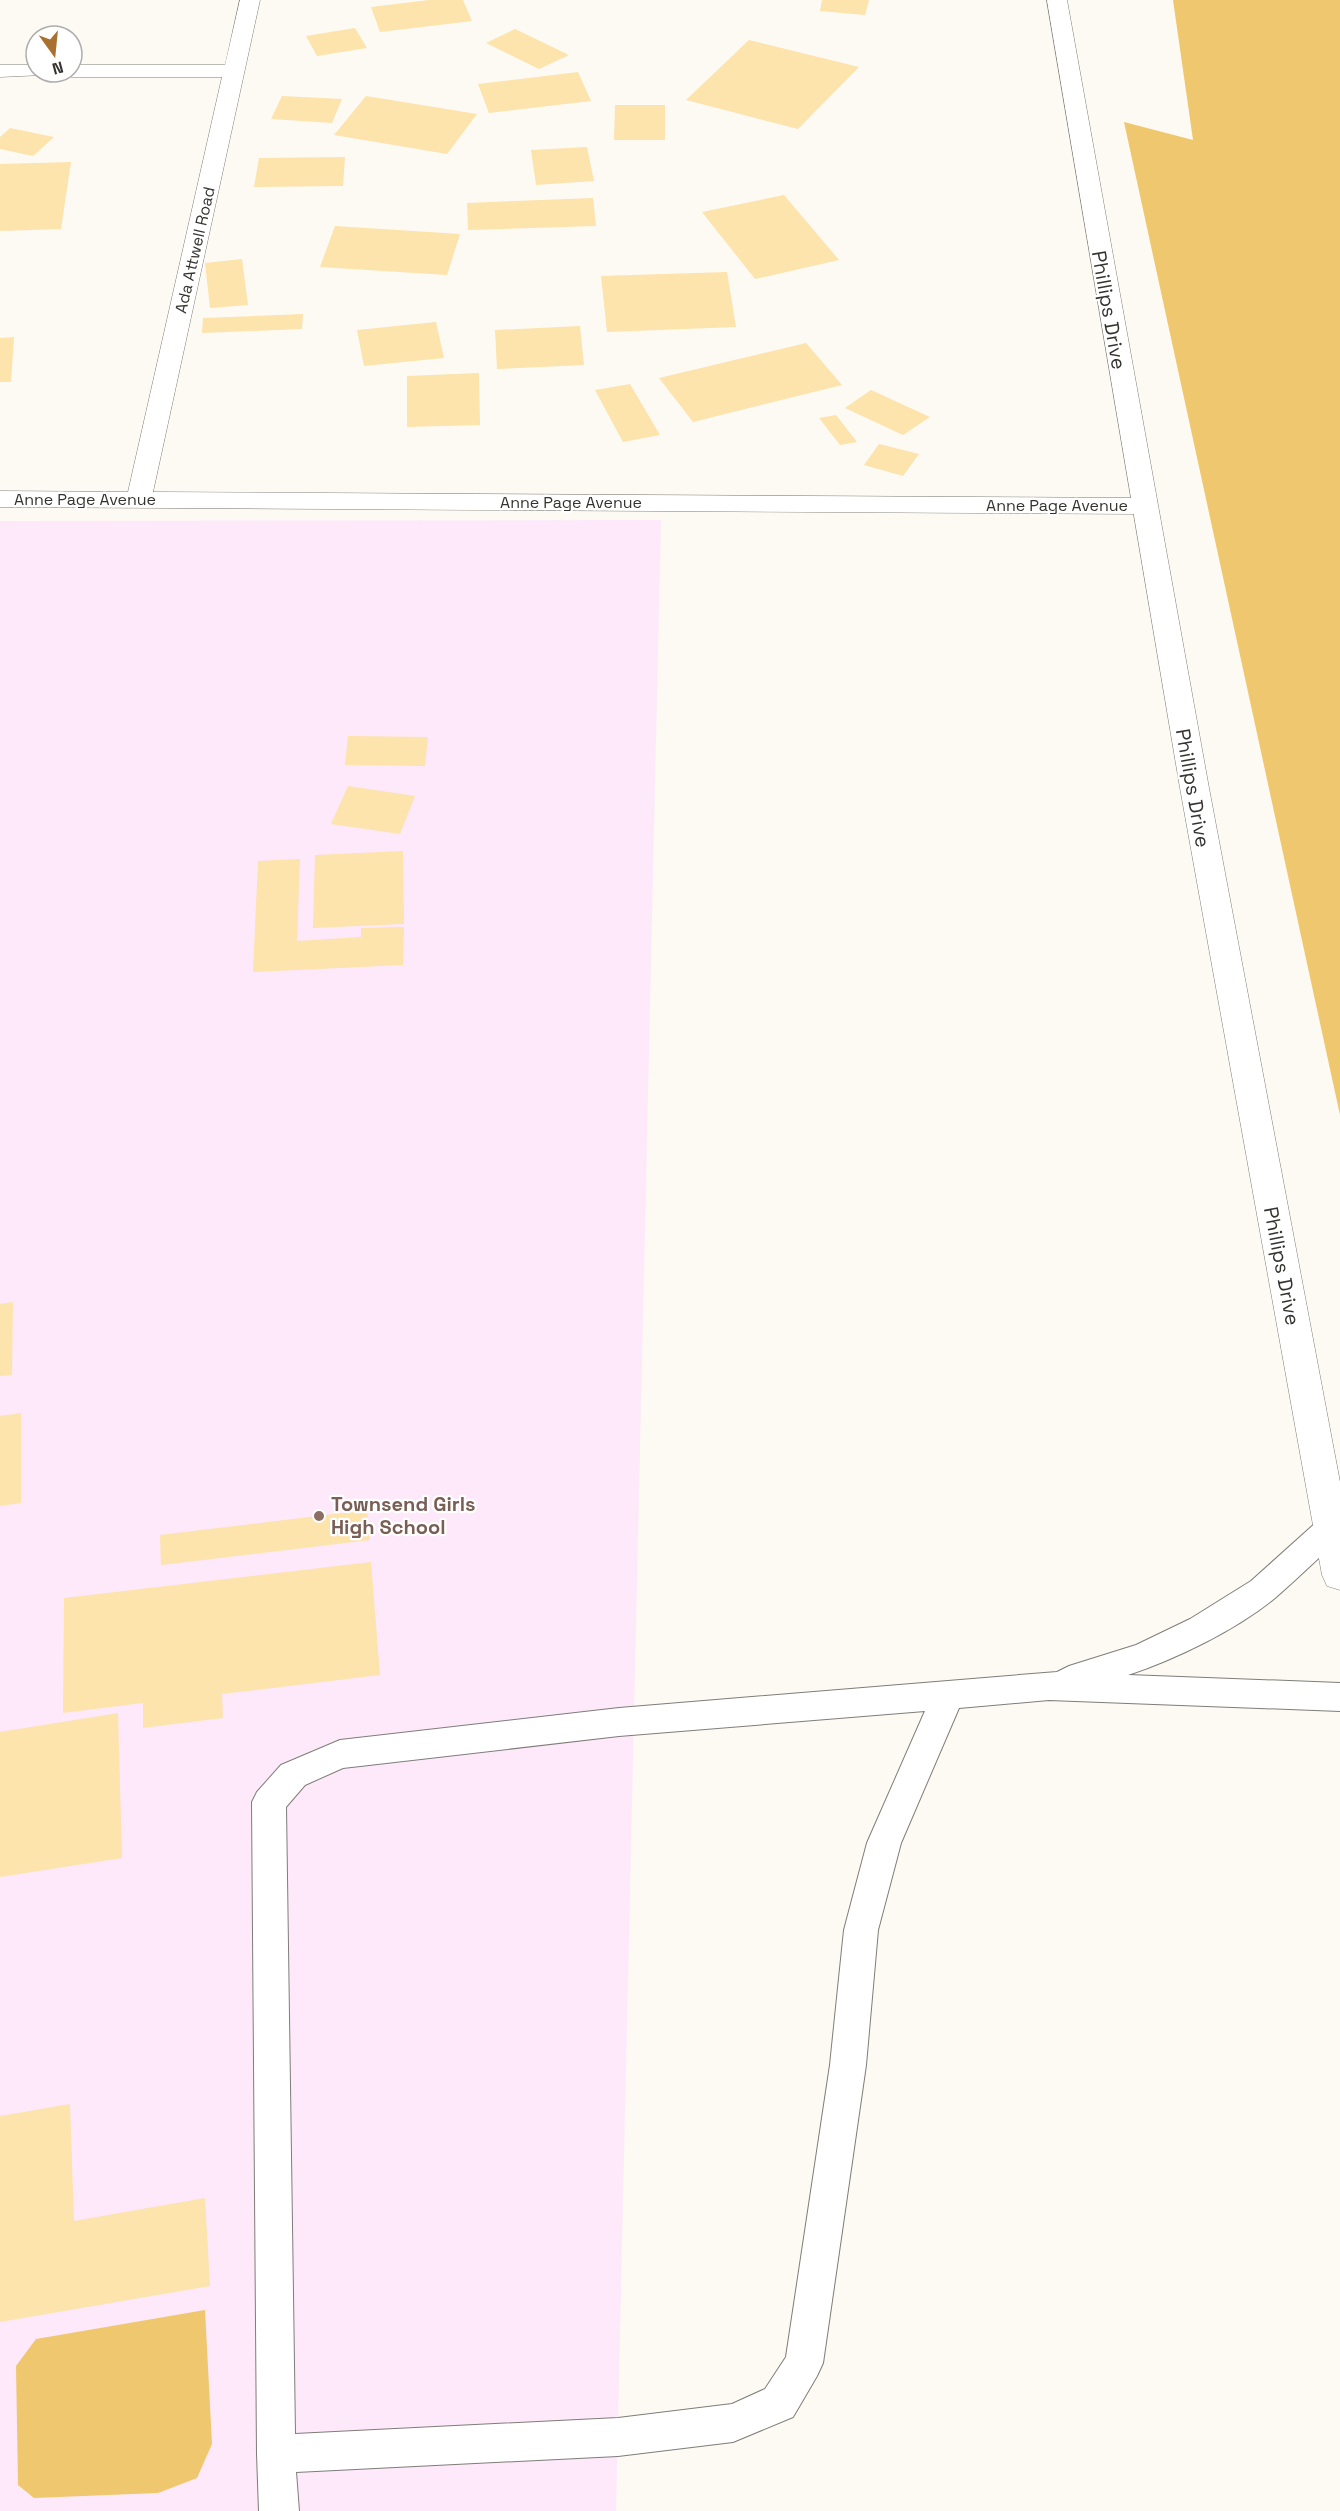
<svg xmlns="http://www.w3.org/2000/svg" width="1340" height="2511" viewBox="0 0 1340 2511" font-family="'Space Grotesk',sans-serif">
<rect width="100%" height="100%" fill="#fdfaf4"/>
<path fill="#fde9fa" d="M 661,520 L 616,2511 L 0,2511 L 0,521 Z"/>
<path fill="#efc76f" d="M 1173,0 L 1340,0 L 1340,1115 L 1124,122 L 1193,140 Z
M 205,2310 L 212,2444 L 197,2478 L 158,2493 L 34,2498 L 18,2485 L 16,2366 L 36,2339 Z"/>
<path fill="#fde3ac" d="M 429,0 L 463,0 L 472,21 L 380,32 L 371,7 Z
M 822,0 L 869,0 L 865,15 L 820,11 Z
M 355,28 L 367,48 L 317,56 L 306,36 Z
M 515,29 L 569,55 L 539,69 L 486,43 Z
M 749,40 L 859,67 L 798,129 L 686,100 Z
M 578,72 L 591,101 L 489,113 L 478,84 Z
M 282,96 L 342,99 L 332,123 L 271,119 Z
M 366,96 L 477,114 L 447,154 L 334,135 Z
M 615,105 L 665,105 L 665,140 L 614,140 Z
M 10,128 L 54,137 L 33,156 L 0,149 L 0,137 Z
M 587,147 L 594,181 L 536,185 L 531,150 Z
M 345,157 L 343,186 L 254,187 L 259,158 Z
M 71,162 L 61,229 L 0,231 L 0,164 Z
M 784,195 L 839,260 L 755,279 L 702,212 Z
M 593,198 L 596,226 L 468,230 L 467,203 Z
M 335,226 L 460,234 L 447,275 L 320,267 Z
M 242,259 L 248,305 L 210,308 L 205,263 Z
M 727,272 L 736,327 L 607,332 L 601,276 Z
M 303,314 L 302,329 L 202,333 L 203,318 Z
M 436,322 L 444,358 L 364,366 L 357,330 Z
M 580,326 L 584,365 L 497,369 L 495,330 Z
M 14,337 L 11,382 L 0,382 L 0,338 Z
M 806,343 L 842,385 L 693,422 L 659,378 Z
M 479,373 L 480,425 L 407,427 L 407,376 Z
M 630,384 L 660,435 L 623,442 L 595,390 Z
M 871,390 L 930,417 L 903,435 L 845,408 Z
M 836,415 L 857,442 L 840,445 L 819,418 Z
M 879,444 L 919,454 L 903,476 L 864,465 Z
M 348,736 L 428,737 L 425,766 L 345,765 Z
M 348,786 L 415,796 L 400,834 L 331,824 Z
M 403,851 L 404,924 L 313,928 L 315,855 Z
M 300,859 L 297,941 L 361,937 L 361,928 L 404,927 L 403,965 L 253,972 L 258,861 Z
M 13,1302 L 12,1375 L 0,1376 L 0,1304 Z
M 21,1413 L 21,1503 L 0,1506 L 0,1416 Z
M 367,1510 L 370,1540 L 161,1565 L 160,1535 Z
M 371,1562 L 380,1675 L 222,1694 L 223,1718 L 143,1728 L 143,1703 L 63,1713 L 64,1598 Z
M 118,1713 L 122,1858 L 0,1877 L 0,1732 Z
M 70,2104 L 74,2221 L 205,2198 L 210,2286 L 0,2322 L 0,2116 Z"/>
<g fill="none" stroke-linecap="round" stroke-linejoin="round">
<defs>
<path id="lane" d="M 1331,1515 L 1340,1518 L 1340,1539 C 1318,1558 1297,1579 1275,1598 C 1236,1630 1176,1659 1128,1675 L 1340,1683 L 1340,1711 L 1049,1700 L 959,1708 L 901,1843 L 878,1930 L 866,2065 L 823,2363 L 817,2376 L 793,2417 L 733,2442 L 618,2456 L 296,2472 L 299,2511 L 259,2511 L 257,2454 L 252,1802 L 257,1792 L 281,1765 L 340,1740 L 619,1708 L 1057,1672 L 1069,1666 L 1136,1645 L 1190,1619 L 1251,1581 L 1320,1519 ZM 925,1711 L 867,1843 L 844,1930 L 830,2065 L 786,2357 L 765,2389 L 732,2404 L 618,2418 L 295,2434 L 286,1807 L 305,1785 L 343,1768 L 619,1736 Z"/>
<path id="street" d="M 240,0 L 260,0 L 153,492 L 1142,498 L 1151,501 L 1155,506 L 1151,511 L 1142,514 L 0,507 L 0,491 L 128,492 L 222,77 L 72,77 L 65,75 L 62,72 L 72,72 L 72,65 L 225,65 Z
M 0,65 L 36,65 L 36,72 L 46,72 L 43,75 L 0,77 Z"/>
<path id="secondary" d="M 1047,0 L 1067,0 L 1209,788 L 1340,1482 L 1340,1590 L 1327,1586 L 1322,1575 L 1180,788 Z"/>
</defs>
<use href="#lane" stroke="#7f7d78" stroke-width="2"/>
<use href="#street" stroke="#7f7d78" stroke-width="1"/>
<use href="#secondary" stroke="#7f7d78" stroke-width="1"/>
<use href="#lane" fill="#fff" fill-rule="evenodd"/>
<use href="#street" fill="#fff" fill-rule="evenodd"/>
<use href="#secondary" fill="#fff" fill-rule="evenodd"/>
</g>
<circle fill="#8d6e63" stroke="#fff" stroke-width="2" cx="319" cy="1516" r="6"/>
<g text-anchor="middle" dominant-baseline="central" stroke-width="4.5" stroke-linejoin="round" paint-order="stroke">
<g font-size="16" fill="#343330" stroke="#fff">
<text transform="translate(195 250) rotate(-77)">Ada Attwell Road</text>
<text x="85" y="499">Anne Page Avenue</text>
<text x="571" y="502">Anne Page Avenue</text>
<text x="1057" y="505">Anne Page Avenue</text>
</g>
<g font-size="20" fill="#343330" stroke="#fff">
<text transform="translate(1109 310) rotate(80)">Phillips Drive</text>
<text transform="translate(1193 788) rotate(80)">Phillips Drive</text>
<text transform="translate(1282 1266) rotate(79)">Phillips Drive</text>
</g>
<g font-size="20" font-weight="bold" fill="#785e54" stroke="#fff" text-anchor="start">
<text x="331" y="1504">Townsend Girls<tspan x="331" dy="23">High School</tspan></text>
</g>
</g>
<g transform="translate(54 54) rotate(165)"><circle r="28" fill="#ffffff" stroke="#aeadac" stroke-width="1.5"/>
<path d="M0-4.5L10 22L0 15L-10 22Z" fill="#a9712f"/>
<text y="-9" font-size="16" font-weight="bold" text-anchor="middle" fill="#343330">N</text>
</g>
</svg>
